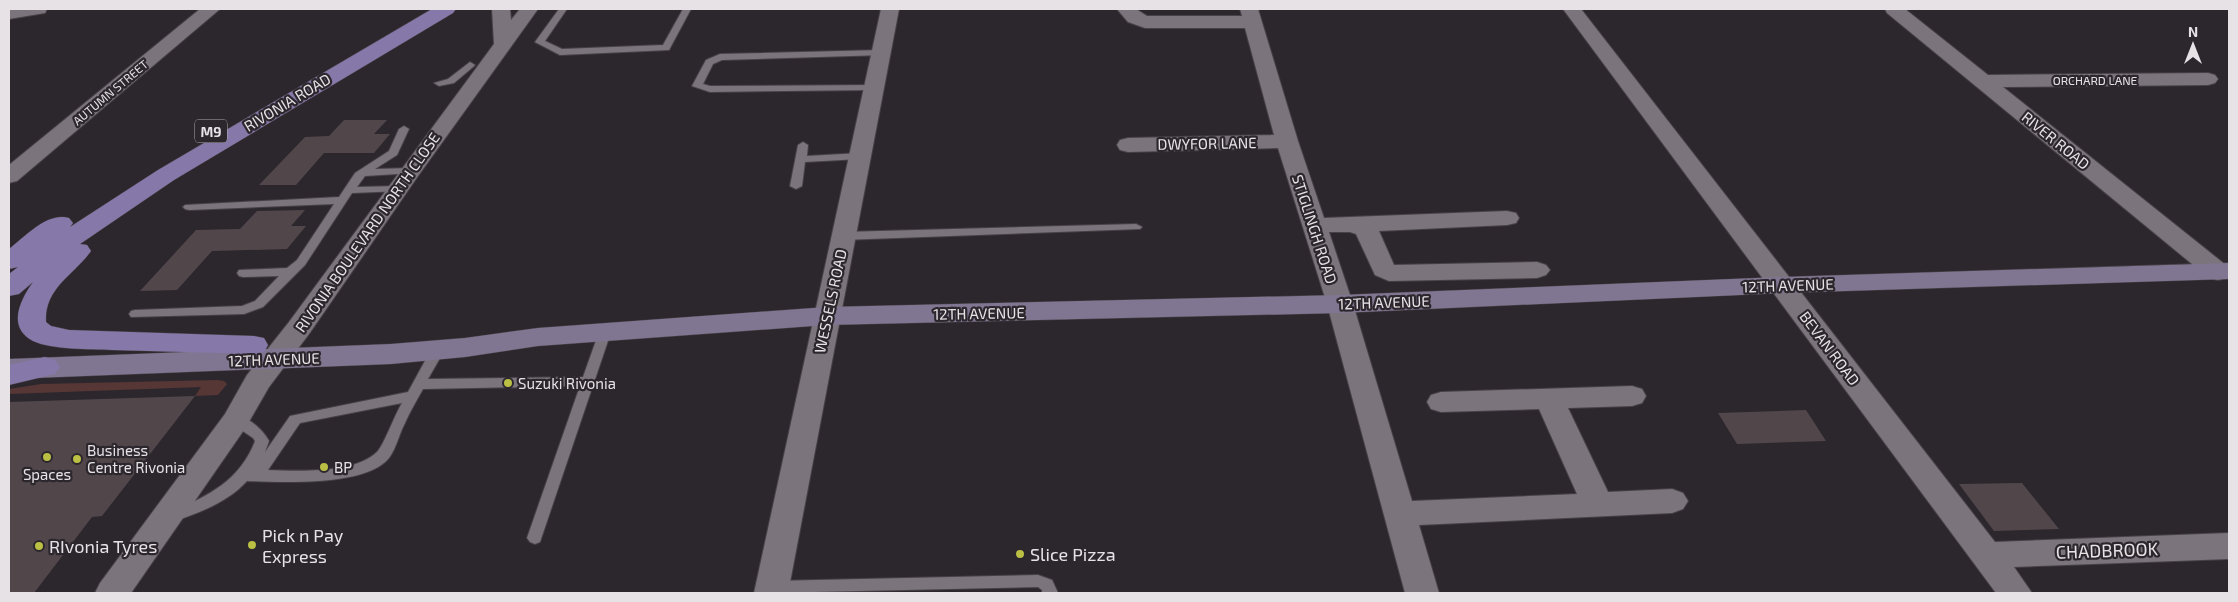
<svg xmlns="http://www.w3.org/2000/svg" width="2238" height="602" viewBox="0 0 2238 602" font-family="'Exo 2',sans-serif">
<rect width="100%" height="100%" fill="#2c272d"/>
<path fill="#563736" d="M 218,380 L 224,381 L 227,384 L 218,395 L 195,396 L 201,387 L 9,394 L 9,389 L 41,384 Z"/>
<path fill="#51474b" d="M 344,120 L 387,120 L 374,134 L 390,134 L 374,153 L 324,153 L 296,185 L 259,185 L 305,137 L 329,136 Z
M 305,210 L 291,226 L 306,226 L 287,249 L 212,251 L 177,290 L 140,291 L 196,230 L 240,229 L 257,211 Z
M 195,396 L 102,516 L 92,517 L 34,593 L 9,593 L 9,402 Z
M 1806,410 L 1826,441 L 1737,444 L 1718,413 Z
M 2022,483 L 2059,529 L 1994,531 L 1959,484 Z"/>
<g fill="none" stroke-linecap="round" stroke-linejoin="round">
<defs>
<path id="service" d="M 559,9 L 567,9 L 545,41 L 562,49 L 663,45 L 683,9 L 691,9 L 669,50 L 560,55 L 535,42 Z
M 881,50 L 886,53 L 884,55 L 722,60 L 713,64 L 703,84 L 710,86 L 877,85 L 879,87 L 874,90 L 710,92 L 692,86 L 706,60 L 720,54 Z
M 470,62 L 475,65 L 473,67 L 454,83 L 439,86 L 434,83 L 448,79 Z
M 404,126 L 409,129 L 397,155 L 375,169 L 410,168 L 414,169 L 415,171 L 414,173 L 365,176 L 357,187 L 398,186 L 404,189 L 402,191 L 352,193 L 305,265 L 263,307 L 244,314 L 131,317 L 129,314 L 131,311 L 135,310 L 242,306 L 255,301 L 279,276 L 243,277 L 239,276 L 237,273 L 239,270 L 287,268 L 297,260 L 334,204 L 189,210 L 185,209 L 183,207 L 185,205 L 339,197 L 355,173 L 389,151 L 399,129 Z
M 803,142 L 808,145 L 807,156 L 860,153 L 865,156 L 860,159 L 805,162 L 802,186 L 796,189 L 790,186 L 798,145 Z
M 1136,224 L 1142,227 L 1140,229 L 843,240 L 837,236 L 843,232 Z
M 605,328 L 611,332 L 540,542 L 535,544 L 530,542 L 527,538 L 580,386 L 423,389 C 417,400 410,411 405,423 C 399,434 397,447 389,458 C 366,487 281,482 247,481 C 228,502 199,513 172,522 L 167,520 L 164,516 L 167,512 C 205,499 240,481 255,441 L 253,438 L 231,423 L 229,420 L 231,417 C 245,412 263,430 269,441 L 265,452 L 290,416 L 408,392 L 432,348 L 437,347 L 444,351 L 428,379 L 583,377 L 599,332 ZM 402,403 C 395,414 384,445 377,452 C 355,474 298,471 268,470 L 300,423 Z
M 1038,575 L 1052,580 L 1058,593 L 1042,593 L 1042,590 L 1038,587 L 768,593 L 764,588 L 766,583 L 772,581 Z"/>
<path id="minor" d="M 9,9 L 47,9 L 45,13 L 9,19 Z
M 200,9 L 220,9 L 17,181 L 9,183 L 9,165 Z
M 492,9 L 510,9 L 511,20 L 520,9 L 538,9 L 418,176 L 309,334 L 269,387 L 246,427 L 131,593 L 95,593 L 100,583 L 225,414 L 247,375 L 289,322 L 494,44 Z
M 881,9 L 899,9 L 788,593 L 754,593 Z
M 1117,9 L 1136,9 L 1147,16 L 1242,16 L 1240,9 L 1258,9 L 1298,141 L 1324,218 L 1507,211 L 1516,213 L 1519,218 L 1516,223 L 1507,225 L 1379,231 L 1394,265 L 1537,262 L 1546,265 L 1550,270 L 1546,275 L 1537,278 L 1389,281 L 1375,275 L 1356,234 L 1350,232 L 1329,232 L 1353,304 L 1412,501 L 1577,494 L 1539,409 L 1441,412 L 1431,409 L 1427,402 L 1431,395 L 1441,392 L 1632,386 L 1642,389 L 1646,396 L 1642,403 L 1632,406 L 1568,408 L 1608,492 L 1672,489 L 1683,493 L 1688,501 L 1683,509 L 1672,513 L 1419,525 L 1439,593 L 1405,593 L 1327,304 L 1278,148 L 1128,152 L 1120,150 L 1117,145 L 1120,140 L 1128,138 L 1274,135 L 1245,28 L 1145,28 L 1128,22 Z
M 1563,9 L 1581,9 L 1995,542 L 2229,533 L 2229,559 L 2014,567 L 2032,593 L 1996,593 Z
M 1885,9 L 1905,9 L 1988,75 L 2208,73 L 2215,75 L 2218,79 L 2215,83 L 2208,85 L 2003,87 L 2227,266 L 2229,270 L 2227,278 L 2218,280 L 2209,278 L 1887,13 Z"/>
<path id="secondary" d="M 2229,263 L 2229,279 L 1783,293 L 1340,313 L 827,325 L 538,346 L 465,357 L 391,364 L 9,379 L 9,359 L 391,344 L 465,338 L 538,328 L 827,307 L 1340,295 L 1783,277 Z"/>
<path id="primary" d="M 432,9 L 456,9 L 453,13 L 174,180 L 80,244 L 87,245 L 91,251 C 74,275 44,288 46,322 L 51,326 L 69,330 L 254,336 L 264,338 L 268,345 L 264,352 L 254,354 C 207,353 160,351 112,350 C 91,349 52,350 33,341 C 6,327 21,299 33,282 L 19,294 L 9,296 L 9,274 L 18,267 L 9,269 L 9,249 C 26,236 47,212 69,218 L 73,223 L 70,227 L 158,170 Z
M 45,357 L 55,360 L 60,367 L 55,374 L 9,385 L 9,365 Z"/>
</defs>
<use href="#service" stroke="#474247" stroke-width="2"/>
<use href="#minor" stroke="#474247" stroke-width="2"/>
<use href="#secondary" stroke="#474247" stroke-width="1"/>
<use href="#primary" stroke="#474247" stroke-width="1"/>
<use href="#service" fill="#7b747c" fill-rule="evenodd"/>
<use href="#minor" fill="#7b747c" fill-rule="evenodd"/>
<use href="#secondary" fill="#817692" fill-rule="evenodd"/>
<use href="#primary" fill="#8678a8" fill-rule="evenodd"/>
</g>
<g fill="#bbc045" stroke="#2c272d" stroke-width="2">
<circle cx="508" cy="383" r="5"/>
<circle cx="47" cy="457" r="5"/>
<circle cx="77" cy="459" r="5"/>
<circle cx="324" cy="467" r="5"/>
<circle cx="252" cy="545" r="5"/>
<circle cx="39" cy="546" r="5"/>
<circle cx="1020" cy="554" r="5"/>
</g>
<g text-anchor="middle" dominant-baseline="central" stroke-width="4.5" stroke-linejoin="round" paint-order="stroke">
<g font-size="12" fill="#e6e2e6" stroke="#2c272d">
<text x="2095" y="80">ORCHARD LANE</text>
<text transform="translate(110 92) rotate(-40)">AUTUMN STREET</text>
</g>
<rect fill="#2c272d" stroke="#aeaaae" stroke-width="1" x="195" y="119.5" width="32" height="23" rx="4"/>
<g font-size="14" font-weight="bold" fill="#e6e2e6">
<text x="211" y="131">M9</text>
</g>
<g font-size="15" fill="#e6e2e6" stroke="#2c272d">
<text transform="translate(287 102) rotate(-31)">RIVONIA ROAD</text>
<text transform="translate(2056 140) rotate(39)">RIVER ROAD</text>
<text transform="translate(1207 143) rotate(-1)">DWYFOR LANE</text>
<text transform="translate(1315 229) rotate(72)">STIGLINGH ROAD</text>
<text transform="translate(367 232) rotate(-55)">RIVONIA BOULEVARD NORTH CLOSE</text>
<text transform="translate(1788 285) rotate(-2)">12TH AVENUE</text>
<text transform="translate(830 301) rotate(-78)">WESSELS ROAD</text>
<text transform="translate(1384 302) rotate(-2)">12TH AVENUE</text>
<text transform="translate(979 313) rotate(-1)">12TH AVENUE</text>
<text transform="translate(1830 348) rotate(53)">BEVAN ROAD</text>
<text transform="translate(274 359) rotate(-2)">12TH AVENUE</text>
</g>
<g font-size="15" fill="#e6e2e6" stroke="#2c272d" text-anchor="start">
<text x="518" y="383">Suzuki Rivonia</text>
<text x="87" y="450">Business<tspan x="87" dy="17">Centre Rivonia</tspan></text>
<text x="334" y="467">BP</text>
<text x="47" y="474" text-anchor="middle">Spaces</text>
</g>
<g font-size="18" fill="#e6e2e6" stroke="#2c272d" text-anchor="start">
<text x="262" y="535">Pick n Pay<tspan x="262" dy="21">Express</tspan></text>
<text x="49" y="546">RIvonia Tyres</text>
<text x="1030" y="554">Slice Pizza</text>
</g>
<g font-size="18" fill="#e6e2e6" stroke="#2c272d">
<text transform="translate(2107 550) rotate(-2)">CHADBROOK</text>
</g>
</g>
<rect width="2238" height="602" fill="none" stroke="#e6e2e6" stroke-width="20"/>
<g transform="translate(2193 45)" stroke="#2c272d" stroke-width="4" paint-order="stroke">
<path d="M0-4L9 19L0 12L-9 19Z" fill="#e6e2e6"/>
<text y="-8" font-size="14" font-weight="bold" text-anchor="middle" fill="#e6e2e6">N</text>
</g>
</svg>
